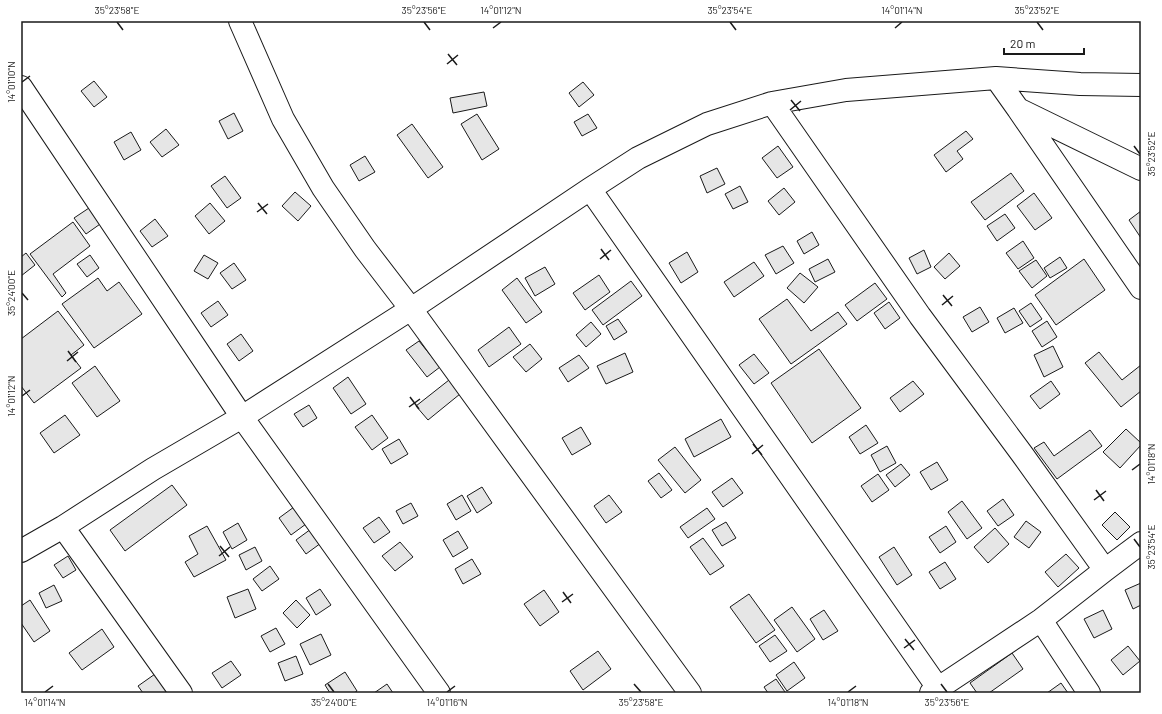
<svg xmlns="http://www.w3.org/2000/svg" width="1162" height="714" viewBox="0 0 1162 714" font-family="Barlow,sans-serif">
<rect width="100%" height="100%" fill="#fff"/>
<path fill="#e6e6e6" stroke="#1a1a1a" d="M 94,81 L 107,97 L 94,107 L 81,91 Z
M 583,82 L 594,95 L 579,107 L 569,93 Z
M 484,92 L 487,106 L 453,113 L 450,98 Z
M 234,113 L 243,131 L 228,139 L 219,121 Z
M 477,114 L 499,149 L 482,160 L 461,124 Z
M 588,114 L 597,128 L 582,136 L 574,122 Z
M 412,124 L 443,167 L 428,178 L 397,135 Z
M 166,129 L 179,145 L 162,157 L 150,142 Z
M 966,131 L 973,139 L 957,151 L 963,159 L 946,172 L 934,155 Z
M 131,132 L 141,150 L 124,160 L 114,142 Z
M 778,146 L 793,167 L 777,178 L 762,158 Z
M 365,156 L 375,172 L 359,181 L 350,165 Z
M 717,168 L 725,184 L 707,193 L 700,176 Z
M 1011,173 L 1024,191 L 985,220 L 971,202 Z
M 225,176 L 241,198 L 227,208 L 211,186 Z
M 740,186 L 748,202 L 733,209 L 725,194 Z
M 784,188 L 795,202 L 779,215 L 768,201 Z
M 295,192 L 311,206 L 298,221 L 282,206 Z
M 1034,193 L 1052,218 L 1035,230 L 1017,206 Z
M 210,203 L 225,221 L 209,234 L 195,216 Z
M 92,206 L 103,222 L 86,234 L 74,218 Z
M 1141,211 L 1141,238 L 1129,220 Z
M 1005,214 L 1015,228 L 997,241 L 987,226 Z
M 155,219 L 168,236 L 152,247 L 140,231 Z
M 73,222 L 90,246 L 53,274 L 66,293 L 62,297 L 30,254 Z
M 812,232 L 819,245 L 804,254 L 797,241 Z
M 1023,241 L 1034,258 L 1018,269 L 1006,253 Z
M 783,246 L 794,263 L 776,274 L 765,255 Z
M 924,250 L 931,267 L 917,274 L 909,258 Z
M 687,252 L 698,272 L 681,283 L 669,263 Z
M 26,253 L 35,265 L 21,276 L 21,257 Z
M 949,253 L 960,266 L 945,279 L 934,267 Z
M 90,255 L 99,268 L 87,277 L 77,264 Z
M 204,255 L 218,263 L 208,279 L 194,271 Z
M 1060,257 L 1067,268 L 1050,278 L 1044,268 Z
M 828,259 L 835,272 L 815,282 L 809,269 Z
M 1084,259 L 1105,290 L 1056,325 L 1035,295 Z
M 1036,260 L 1047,276 L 1032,288 L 1019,271 Z
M 754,262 L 764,276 L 734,297 L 724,282 Z
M 234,263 L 246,280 L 232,289 L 220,273 Z
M 545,267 L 555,284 L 535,296 L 525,278 Z
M 800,273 L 818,287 L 804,303 L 787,288 Z
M 599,275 L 610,292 L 585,310 L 573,293 Z
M 98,278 L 107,291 L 119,282 L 142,314 L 94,348 L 62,304 Z
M 517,278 L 542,312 L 526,323 L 502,290 Z
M 631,281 L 642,296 L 603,325 L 592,310 Z
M 875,283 L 887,299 L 857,321 L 845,305 Z
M 787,299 L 811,331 L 838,312 L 847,324 L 791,364 L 759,319 Z
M 218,301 L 228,315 L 211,327 L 201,313 Z
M 889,302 L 900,318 L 885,329 L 874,313 Z
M 1031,303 L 1042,319 L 1030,327 L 1019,311 Z
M 980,307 L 989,322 L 972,332 L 963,317 Z
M 1014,308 L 1023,323 L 1005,333 L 997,318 Z
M 58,311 L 84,345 L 71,355 L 81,368 L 34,403 L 21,386 L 21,339 Z
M 618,319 L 627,332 L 614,340 L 606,326 Z
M 1047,321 L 1057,337 L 1042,347 L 1032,331 Z
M 591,322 L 601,334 L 586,347 L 576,335 Z
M 509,327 L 521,344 L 489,367 L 478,350 Z
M 241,334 L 253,351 L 239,361 L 227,344 Z
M 419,341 L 440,367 L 427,377 L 406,350 Z
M 530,344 L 542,359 L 526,372 L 513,357 Z
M 1053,346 L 1063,367 L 1044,377 L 1034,355 Z
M 819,349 L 861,408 L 812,443 L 771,383 Z
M 1099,352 L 1122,380 L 1141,365 L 1141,391 L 1121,407 L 1085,363 Z
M 625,353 L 633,372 L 606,384 L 597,366 Z
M 754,354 L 769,373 L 754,384 L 739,365 Z
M 579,355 L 589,368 L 568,382 L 559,368 Z
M 95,366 L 120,401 L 97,417 L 72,383 Z
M 348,377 L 366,404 L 351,414 L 333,388 Z
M 449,380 L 460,394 L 428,420 L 416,406 Z
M 913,381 L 924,394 L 900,412 L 890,398 Z
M 1051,381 L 1060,394 L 1040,409 L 1030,396 Z
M 309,405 L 317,418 L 303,427 L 294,414 Z
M 65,415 L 80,435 L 54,453 L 40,433 Z
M 372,415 L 388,438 L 372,450 L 355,427 Z
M 721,419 L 731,437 L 694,457 L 685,439 Z
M 866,425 L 878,443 L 860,454 L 849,437 Z
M 581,427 L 591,444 L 572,455 L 562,438 Z
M 1126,429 L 1141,443 L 1141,445 L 1120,468 L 1103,452 Z
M 1090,430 L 1102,446 L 1057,479 L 1034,448 L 1044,442 L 1054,456 Z
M 399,439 L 408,454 L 391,464 L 382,449 Z
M 887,446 L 896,463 L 880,472 L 871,455 Z
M 675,447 L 701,480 L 685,493 L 658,460 Z
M 937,462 L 948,480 L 931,490 L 920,472 Z
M 901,464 L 910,475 L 895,487 L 886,475 Z
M 659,473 L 672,490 L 661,498 L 648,481 Z
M 878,474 L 889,490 L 872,502 L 861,486 Z
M 732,478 L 743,493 L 723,507 L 712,492 Z
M 172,485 L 187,505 L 125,551 L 110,530 Z
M 482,487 L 492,503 L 477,513 L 467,496 Z
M 462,495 L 471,511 L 456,520 L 447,504 Z
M 609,495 L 622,512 L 606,523 L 594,506 Z
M 1003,499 L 1014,515 L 998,526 L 987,511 Z
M 962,501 L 982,528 L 967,539 L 948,512 Z
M 411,503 L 418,516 L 403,524 L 396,511 Z
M 294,507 L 306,524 L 291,535 L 279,518 Z
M 707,508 L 715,519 L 688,538 L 680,527 Z
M 1115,512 L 1130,527 L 1117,540 L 1102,525 Z
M 379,517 L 390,532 L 374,543 L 363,528 Z
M 1026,521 L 1041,532 L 1029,548 L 1014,537 Z
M 726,522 L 736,538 L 722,546 L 712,530 Z
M 238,523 L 247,540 L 232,549 L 223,532 Z
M 207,526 L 226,560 L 194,577 L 185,562 L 198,554 L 189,536 Z
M 946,526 L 956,542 L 940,553 L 929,537 Z
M 995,528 L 1009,544 L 988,563 L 974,547 Z
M 311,529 L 321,543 L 306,554 L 296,540 Z
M 458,531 L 468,548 L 453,557 L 443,540 Z
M 703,538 L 724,566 L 710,575 L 690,547 Z
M 400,542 L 413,557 L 395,571 L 382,556 Z
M 255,547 L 262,561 L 246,570 L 239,555 Z
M 894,547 L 912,575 L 897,585 L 879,557 Z
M 1066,554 L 1079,568 L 1058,587 L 1045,572 Z
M 68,556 L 76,570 L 63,578 L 54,565 Z
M 472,559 L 481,574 L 463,584 L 455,569 Z
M 945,562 L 956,579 L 940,589 L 929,572 Z
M 270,566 L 279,579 L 262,591 L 253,579 Z
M 1141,583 L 1141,605 L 1133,609 L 1125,590 Z
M 54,585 L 62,601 L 46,608 L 39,593 Z
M 248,589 L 256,609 L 235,618 L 227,597 Z
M 320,589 L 331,605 L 316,615 L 306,598 Z
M 544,590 L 559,612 L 540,626 L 524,604 Z
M 749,594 L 775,630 L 756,643 L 730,607 Z
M 30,600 L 50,631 L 34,642 L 21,623 L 21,606 Z
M 296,600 L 310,615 L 297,628 L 283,613 Z
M 792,607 L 815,639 L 797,652 L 774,620 Z
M 824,610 L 838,631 L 823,640 L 810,619 Z
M 1103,610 L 1112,629 L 1094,638 L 1084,619 Z
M 276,628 L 285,644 L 270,652 L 261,636 Z
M 102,629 L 114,647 L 82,670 L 69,653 Z
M 321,634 L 331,655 L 310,665 L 300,644 Z
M 775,635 L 787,651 L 770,662 L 759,646 Z
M 1128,646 L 1140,661 L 1123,675 L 1111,660 Z
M 598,651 L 611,669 L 583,690 L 570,671 Z
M 1012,653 L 1023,669 L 989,693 L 977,693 L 970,683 Z
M 296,656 L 303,674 L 285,681 L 278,663 Z
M 231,661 L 241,675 L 222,688 L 212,673 Z
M 794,662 L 805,678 L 787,691 L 776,675 Z
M 165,667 L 176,684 L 164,693 L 143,693 L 138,686 Z
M 345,672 L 357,691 L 354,693 L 330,693 L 325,685 Z
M 776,679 L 785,692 L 783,693 L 768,693 L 764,687 Z
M 1061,683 L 1068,693 L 1047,693 Z
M 387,684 L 393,693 L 374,693 Z"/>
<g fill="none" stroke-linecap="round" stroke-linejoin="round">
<defs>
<path id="street" d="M 240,21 L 283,119 L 323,188 L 365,249 L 411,309 L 690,693
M 996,78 L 1018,109 L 1141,169
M 21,87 L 242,417 L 439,693
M 772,103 L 920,316 L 1022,454 L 1105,570
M 1018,109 L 1141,288
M 590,189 L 938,688
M 63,527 L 181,693
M 21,551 L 63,527 L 153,469 L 242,417 L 411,309 L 590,189 L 638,158 L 707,124 L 772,103 L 846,90 L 996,78 L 1080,84 L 1141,85
M 1041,620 L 1089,693
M 931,693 L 1041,620 L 1105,570 L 1141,543"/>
</defs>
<use href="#street" stroke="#1a1a1a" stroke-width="24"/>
<use href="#street" stroke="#fff" stroke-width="22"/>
</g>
<path fill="none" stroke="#1a1a1a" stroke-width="1.5" d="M 117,22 L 123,30M 424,22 L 430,30M 730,22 L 736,30M 1037,22 L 1043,30M 493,28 L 501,22M 895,28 L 902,22M 448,54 L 457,65M 447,64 L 458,55M 22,82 L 30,76M 791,100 L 800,111M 790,110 L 801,101M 1134,146 L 1140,154M 258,203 L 267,214M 257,212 L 268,204M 601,249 L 609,260M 600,259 L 611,250M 22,293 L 28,300M 943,295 L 952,306M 942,305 L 953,296M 68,351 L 76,362M 67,361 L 78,352M 22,396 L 30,390M 410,397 L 419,409M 409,407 L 420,399M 753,444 L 762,455M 752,454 L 763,445M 1132,470 L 1140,464M 1096,490 L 1104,501M 1094,500 L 1106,491M 1134,539 L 1140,547M 220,546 L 229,557M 219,556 L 230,547M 563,592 L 571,603M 562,602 L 573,594M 905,639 L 914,650M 904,648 L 915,640M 328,684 L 334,692M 634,684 L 641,692M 941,684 L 947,692M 45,692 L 53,686M 447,692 L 455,686M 848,692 L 856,686"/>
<rect width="1162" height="714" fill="none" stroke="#ffffff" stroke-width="44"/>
<path d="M1004 48v6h80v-6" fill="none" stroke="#1a1a1a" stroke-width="2"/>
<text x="1010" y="48" font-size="12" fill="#1a1a1a" stroke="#ffffff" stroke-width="3" paint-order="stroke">20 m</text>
<rect x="22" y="22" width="1118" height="670" fill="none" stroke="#1a1a1a" stroke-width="1.5"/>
<g font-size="10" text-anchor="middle" fill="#1a1a1a">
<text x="117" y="14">35°23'58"E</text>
<text x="424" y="14">35°23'56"E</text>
<text x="501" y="14">14°01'12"N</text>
<text x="730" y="14">35°23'54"E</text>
<text x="902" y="14">14°01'14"N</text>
<text x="1037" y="14">35°23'52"E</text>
<text transform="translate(11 82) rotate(-90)" y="4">14°01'10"N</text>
<text transform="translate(1151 154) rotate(-90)" y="4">35°23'52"E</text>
<text transform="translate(11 293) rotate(-90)" y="4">35°24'00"E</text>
<text transform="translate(11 396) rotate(-90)" y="4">14°01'12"N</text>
<text transform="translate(1151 464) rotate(-90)" y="4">14°01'18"N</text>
<text transform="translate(1151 547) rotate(-90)" y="4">35°23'54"E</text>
<text x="45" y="706">14°01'14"N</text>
<text x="334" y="706">35°24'00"E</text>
<text x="447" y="706">14°01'16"N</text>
<text x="641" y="706">35°23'58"E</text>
<text x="848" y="706">14°01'18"N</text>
<text x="947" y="706">35°23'56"E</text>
</g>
</svg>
